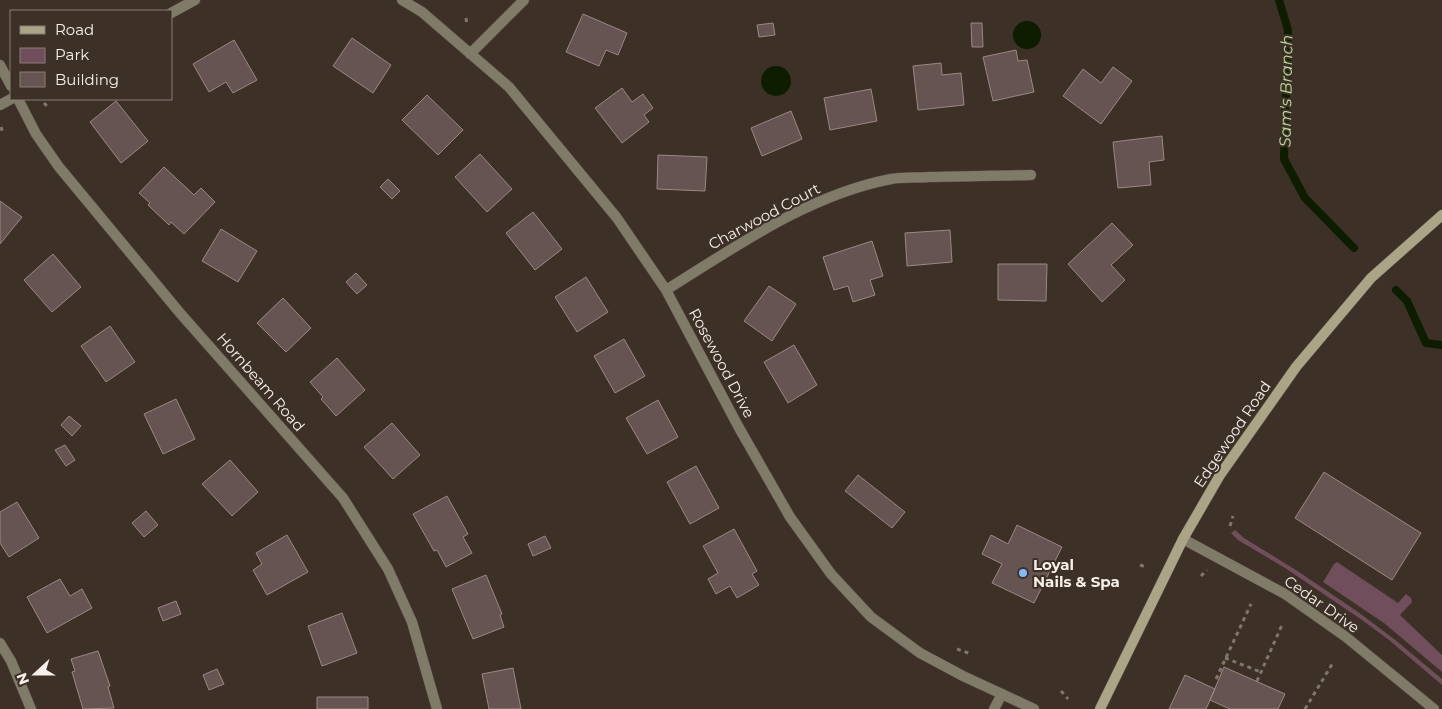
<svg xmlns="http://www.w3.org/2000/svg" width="1442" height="709" viewBox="0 0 1442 709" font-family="Montserrat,sans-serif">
<rect width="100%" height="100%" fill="#3d3127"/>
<path fill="#704e5c" d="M 1235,530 L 1244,538 L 1299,572 L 1358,612 L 1394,639 L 1442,679 L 1442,685 L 1389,640 L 1362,620 L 1285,568 L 1238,540 L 1231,533 Z
M 1337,562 L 1398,603 L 1406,594 L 1411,598 L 1412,602 L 1400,615 L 1442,655 L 1442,672 L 1384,623 L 1323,582 L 1334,564 Z"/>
<path fill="#0e1c00" d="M1013 35a14 14 0 1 1 28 0a14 14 0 1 1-28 0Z
M761 81a15 15 0 1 1 30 0a15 15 0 1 1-30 0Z"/>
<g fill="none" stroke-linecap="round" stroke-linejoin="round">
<path stroke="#0e1c00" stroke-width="8" d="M 1279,0 L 1288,30 L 1284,159 L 1305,198 L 1354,248
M 1396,290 L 1407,301 L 1426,343 L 1442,345"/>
</g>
<path fill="#665452" stroke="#9b8885" d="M 583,14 L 627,33 L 618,55 L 606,50 L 599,66 L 566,52 Z
M 773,23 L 775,35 L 759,37 L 757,25 Z
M 971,23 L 982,23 L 983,47 L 972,47 Z
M 352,38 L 391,65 L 373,93 L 333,66 Z
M 234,40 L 257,80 L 233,93 L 226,82 L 209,92 L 193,64 Z
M 1016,50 L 1018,61 L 1027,60 L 1034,92 L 993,101 L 983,57 Z
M 941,63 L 942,75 L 961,73 L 964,105 L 918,110 L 913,66 Z
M 1113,67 L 1132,81 L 1101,124 L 1063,96 L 1083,69 L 1101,83 Z
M 622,88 L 632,102 L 643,94 L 653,108 L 644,115 L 649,122 L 622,143 L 595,108 Z
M 871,89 L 877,121 L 830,130 L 824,98 Z
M 427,95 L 463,130 L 438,155 L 402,120 Z
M 116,101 L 148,141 L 121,163 L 90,122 Z
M 791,111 L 802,139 L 762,156 L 751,128 Z
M 1162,136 L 1164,160 L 1149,162 L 1151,185 L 1118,188 L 1113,142 Z
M 480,154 L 512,189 L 487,212 L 455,177 Z
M 658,155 L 707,157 L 705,191 L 657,189 Z
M 164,167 L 194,195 L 201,188 L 215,202 L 184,234 L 171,222 L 169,225 L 148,205 L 150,203 L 139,193 Z
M 388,179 L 400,191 L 392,199 L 380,187 Z
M 0,201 L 22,217 L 0,244 Z
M 533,212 L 562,249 L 535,270 L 506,233 Z
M 1112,223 L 1133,245 L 1111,265 L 1125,280 L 1102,302 L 1068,264 Z
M 221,229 L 257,251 L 238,282 L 202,261 Z
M 950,230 L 952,262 L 907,266 L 905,233 Z
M 872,241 L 883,276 L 870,280 L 875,295 L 853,302 L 848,286 L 834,290 L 823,257 Z
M 53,254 L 81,287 L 52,312 L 24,280 Z
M 998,264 L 1047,264 L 1046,301 L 998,300 Z
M 356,273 L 367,285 L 357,294 L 346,282 Z
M 586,277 L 608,312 L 577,332 L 555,297 Z
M 769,286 L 796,304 L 772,341 L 744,321 Z
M 283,298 L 311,328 L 286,352 L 257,323 Z
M 110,326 L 135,362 L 106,382 L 81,346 Z
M 624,339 L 645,376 L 615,393 L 594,356 Z
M 794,345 L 817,385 L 788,403 L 764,362 Z
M 337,358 L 365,390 L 336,416 L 321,399 L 323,397 L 310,382 Z
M 176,399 L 195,439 L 163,454 L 144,414 Z
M 658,400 L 678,437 L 647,454 L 626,418 Z
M 69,416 L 81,426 L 72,436 L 61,425 Z
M 392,423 L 420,455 L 393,479 L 364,447 Z
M 65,445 L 75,460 L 66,466 L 55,450 Z
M 230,460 L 258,492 L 232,516 L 202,484 Z
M 696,466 L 719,508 L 690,524 L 667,482 Z
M 1324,472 L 1421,533 L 1392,580 L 1295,518 Z
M 858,475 L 905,512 L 892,528 L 845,491 Z
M 447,496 L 468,534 L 463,537 L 472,553 L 446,567 L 437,550 L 434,551 L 413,514 Z
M 17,502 L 39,538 L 9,557 L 0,543 L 0,512 Z
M 146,511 L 158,525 L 144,537 L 132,523 Z
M 1017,525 L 1062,547 L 1034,603 L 992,583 L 1002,564 L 982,554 L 991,535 L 1008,544 Z
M 734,529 L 757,571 L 752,574 L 759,585 L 737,598 L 730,586 L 716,594 L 708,579 L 718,573 L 703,546 Z
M 287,535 L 308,572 L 267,595 L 253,570 L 262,564 L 256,553 Z
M 545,536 L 551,548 L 533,556 L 528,544 Z
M 486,575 L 502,614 L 500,615 L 504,627 L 473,639 L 452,589 Z
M 60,579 L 70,596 L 82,589 L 92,608 L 47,633 L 27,597 Z
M 176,601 L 181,614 L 163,621 L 158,608 Z
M 342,613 L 357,653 L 322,666 L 308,626 Z
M 98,651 L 110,686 L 108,687 L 114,708 L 83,709 L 72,672 L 75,671 L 71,659 Z
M 1224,667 L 1285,694 L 1278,709 L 1230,709 L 1210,700 Z
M 513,668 L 521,709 L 489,709 L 482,674 Z
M 217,669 L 224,684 L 209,690 L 203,675 Z
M 1185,675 L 1215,689 L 1206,709 L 1169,709 Z
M 317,697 L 368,697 L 368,709 L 317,709 Z"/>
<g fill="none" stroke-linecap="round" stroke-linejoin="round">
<defs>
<path id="service" d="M 994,709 L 1002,694"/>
<path id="minor" d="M 402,0 L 422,12 L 509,87 L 617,218 L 666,290 L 738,426 L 790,517 L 831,574 L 871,617 L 920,653 L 963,676 L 1034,709
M 171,13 L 195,0
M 470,54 L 524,0
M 0,65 L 11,86
M 18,99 L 36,134 L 59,167 L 180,313 L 343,498 L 388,569 L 412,622 L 437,709
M 0,105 L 11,99
M 666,290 C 737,246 808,195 891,179 C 903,177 916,178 929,177 C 963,176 997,176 1031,175
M 1183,539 L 1285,594 L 1346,637 L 1434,709
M 0,643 L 11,661 L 31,709"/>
<path id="secondary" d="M 1100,709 L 1183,539 L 1220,475 L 1296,367 L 1371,278 L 1442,215"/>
</defs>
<use href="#service" stroke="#5b4f46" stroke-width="11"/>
<use href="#minor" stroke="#5b4f46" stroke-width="11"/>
<use href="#secondary" stroke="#5b4f46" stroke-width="11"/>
<path stroke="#80766d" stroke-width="3" stroke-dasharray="4 4" stroke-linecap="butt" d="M 466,18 L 467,25
M 44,103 L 47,106
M 1,127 L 3,133
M 1230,526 L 1233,516
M 1140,565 L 1146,567
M 1201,576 L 1207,570
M 957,649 L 971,654
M 1225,658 L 1261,672
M 1216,679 L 1251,604
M 1257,681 L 1282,625
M 1061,691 L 1068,699
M 1305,709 L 1334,661"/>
<use href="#service" stroke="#807b69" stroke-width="10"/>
<use href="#minor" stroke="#807b69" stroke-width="10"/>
<use href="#secondary" stroke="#aba487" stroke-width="10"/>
</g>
<circle fill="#84bcfb" stroke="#3d3127" stroke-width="2" cx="1023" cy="573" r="5"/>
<g text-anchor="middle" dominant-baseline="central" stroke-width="4" stroke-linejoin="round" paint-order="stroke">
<g font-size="15" fill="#f7efe9" stroke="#3d3127">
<text transform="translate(764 216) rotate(-28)">Charwood Court</text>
<text transform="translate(722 363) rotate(62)">Rosewood Drive</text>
<text transform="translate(261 382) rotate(49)">Hornbeam Road</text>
<text transform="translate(1232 434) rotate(-56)">Edgewood Road</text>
<text transform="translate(1322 604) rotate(35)">Cedar Drive</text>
</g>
<g font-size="15" font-weight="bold" fill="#f7efe9" stroke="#3d3127" text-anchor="start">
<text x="1033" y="564">Loyal<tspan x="1033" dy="17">Nails &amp; Spa</tspan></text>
</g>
<g font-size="16" font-style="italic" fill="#bedc9d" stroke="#3d3127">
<text transform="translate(1286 91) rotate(-89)">Sam's Branch</text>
</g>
</g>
<rect x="10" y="10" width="162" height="90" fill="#3d3127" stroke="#877d75"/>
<rect x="20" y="26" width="25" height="8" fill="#aba487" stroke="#877d75"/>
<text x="55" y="35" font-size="15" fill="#f7efe9">Road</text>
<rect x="20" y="48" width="25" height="15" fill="#704e5c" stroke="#877d75"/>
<text x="55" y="60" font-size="15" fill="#f7efe9">Park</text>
<rect x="20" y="72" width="25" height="15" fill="#665452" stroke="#877d75"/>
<text x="55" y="85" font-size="15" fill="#f7efe9">Building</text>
<g transform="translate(35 674) rotate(249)" stroke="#3d3127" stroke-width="4" paint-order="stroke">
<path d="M0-4L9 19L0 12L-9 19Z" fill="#f7efe9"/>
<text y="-8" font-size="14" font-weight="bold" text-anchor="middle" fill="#f7efe9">N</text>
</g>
</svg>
